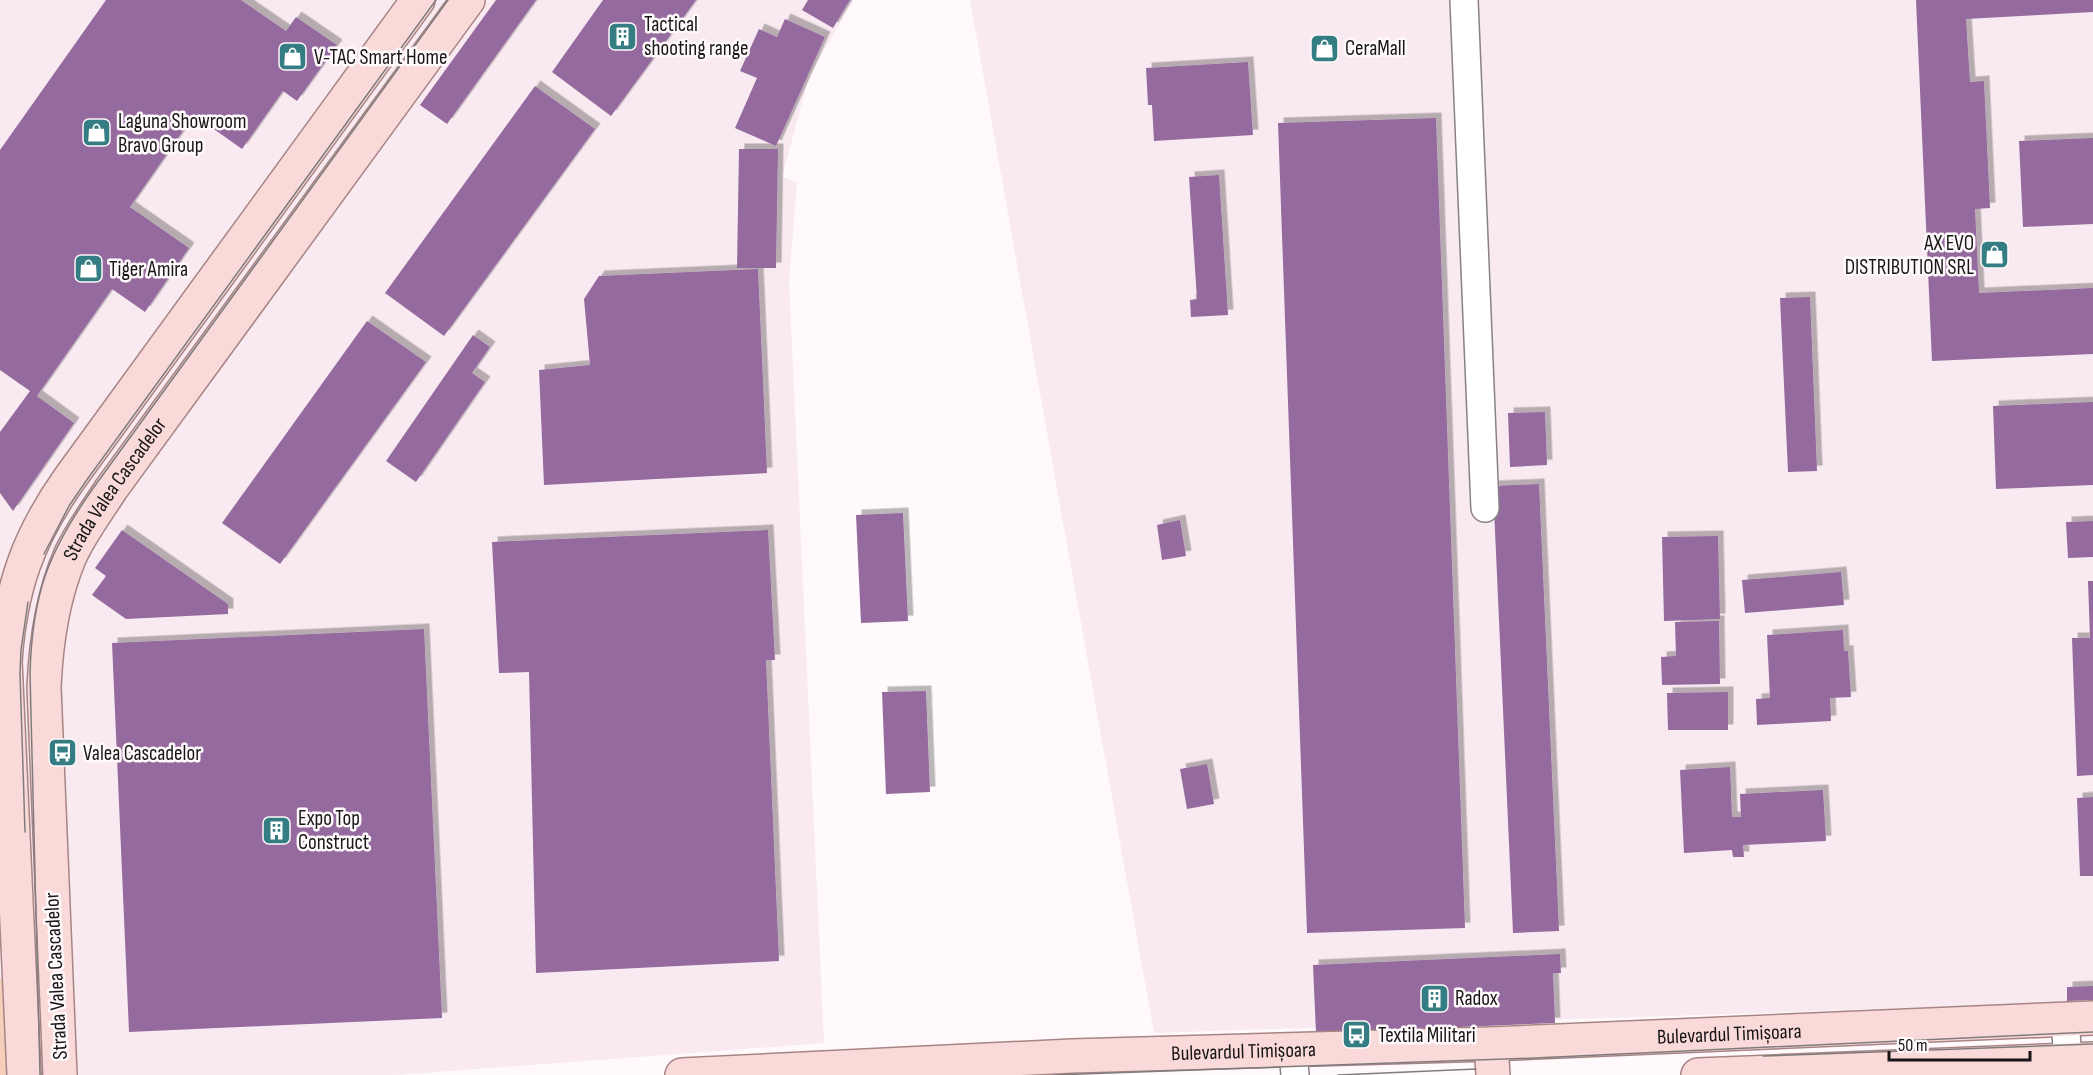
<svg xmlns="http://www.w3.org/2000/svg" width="2093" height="1075" viewBox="0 0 2093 1075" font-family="'Sofia Sans Condensed',sans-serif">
<defs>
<filter id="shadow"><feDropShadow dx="5.5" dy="-5.5" stdDeviation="0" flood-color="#0004"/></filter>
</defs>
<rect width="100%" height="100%" fill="#fff9fb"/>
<path fill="#f8eaf0" d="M 0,0 L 853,0 L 809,77 L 782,177 L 797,182 L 789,281 L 824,1043 L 396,1075 L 0,1075 Z
M 970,0 L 2093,0 L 2093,1002 L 1154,1033 Z"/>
<path fill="#f6cfbb" d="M 0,978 L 3,980 L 7,1075 L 0,1075 Z"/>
<path fill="#956a9e" filter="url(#shadow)" d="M 106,0 L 241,0 L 286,31 L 296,17 L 337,45 L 297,101 L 283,91 L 242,149 L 194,115 L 130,207 L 189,248 L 145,312 L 112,289 L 37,396 L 74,423 L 13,511 L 0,493 L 0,432 L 30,391 L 0,370 L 0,150 Z
M 496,0 L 536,0 L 447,124 L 420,105 Z
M 603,0 L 696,0 L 611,116 L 552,72 Z
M 808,0 L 850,0 L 833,28 L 802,10 Z
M 1916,0 L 2093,0 L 2093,12 L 1966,19 L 1970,82 L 1984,81 L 1990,208 L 1975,209 L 1979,293 L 2093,288 L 2093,354 L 1932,361 Z
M 785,19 L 825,37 L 776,146 L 735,128 L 757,78 L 740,71 L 759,29 L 777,37 Z
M 1248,62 L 1253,135 L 1154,141 L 1152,105 L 1148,105 L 1146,68 Z
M 535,86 L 595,129 L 444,336 L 385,293 Z
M 1436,118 L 1465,928 L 1307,933 L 1278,123 Z
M 2093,138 L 2093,224 L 2023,227 L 2019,141 Z
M 739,149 L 778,149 L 776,268 L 737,268 Z
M 1219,175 L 1228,315 L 1191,317 L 1190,300 L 1197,299 L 1189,177 Z
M 758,269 L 767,473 L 544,485 L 539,370 L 590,365 L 584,299 L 599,276 Z
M 1810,297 L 1817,471 L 1788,472 L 1780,298 Z
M 367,321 L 426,362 L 280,564 L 222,523 Z
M 473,335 L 490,347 L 472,373 L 485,382 L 416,482 L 386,461 Z
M 2093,402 L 2093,485 L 1996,489 L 1993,406 Z
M 1545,412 L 1547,465 L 1510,467 L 1508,413 Z
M 1539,484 L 1559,931 L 1513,933 L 1493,486 Z
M 903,513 L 908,621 L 861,623 L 856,515 Z
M 1180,520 L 1186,556 L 1162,560 L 1157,525 Z
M 2093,521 L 2093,557 L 2068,558 L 2066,522 Z
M 122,530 L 228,604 L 228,614 L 126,619 L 92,595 L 106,576 L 95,568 Z
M 768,530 L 775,660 L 766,660 L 779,961 L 536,973 L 529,672 L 499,673 L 492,542 Z
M 1718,536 L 1720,619 L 1664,621 L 1662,537 Z
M 1841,572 L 1844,605 L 1745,613 L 1742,580 Z
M 2088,581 L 2093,581 L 2093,775 L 2077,776 L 2072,638 L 2090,638 Z
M 1719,621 L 1720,684 L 1662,685 L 1661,657 L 1676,656 L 1675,622 Z
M 424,629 L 442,1018 L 129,1032 L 112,643 Z
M 1843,630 L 1844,651 L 1848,651 L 1851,697 L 1830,698 L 1831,721 L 1757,725 L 1756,699 L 1770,698 L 1767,635 Z
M 926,691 L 930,792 L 886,794 L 882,692 Z
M 1728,692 L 1728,730 L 1668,730 L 1667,693 Z
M 1207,764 L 1214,804 L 1187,809 L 1180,769 Z
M 1730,767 L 1732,817 L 1741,817 L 1740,794 L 1823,790 L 1826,841 L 1743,845 L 1744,857 L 1733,857 L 1732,850 L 1684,853 L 1680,770 Z
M 2093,797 L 2093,876 L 2080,876 L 2077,798 Z
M 1560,954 L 1561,973 L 1553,973 L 1555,1023 L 1316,1033 L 1313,965 Z
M 2093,986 L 2093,1000 L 2067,1001 L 2067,987 Z"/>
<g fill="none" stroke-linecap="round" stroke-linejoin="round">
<defs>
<path id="minor" d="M 1464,0 L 1485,508
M 2065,1019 L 2068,1060
M 1293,1050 L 1295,1075"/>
<g id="major">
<path d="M 1491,1044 L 1493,1075"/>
<path d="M 24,1075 L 5,661 C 10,589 28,537 70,478 L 418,0"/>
<path id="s1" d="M 60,1075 L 44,687 C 46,642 52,598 70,556 C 81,532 97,511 111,489 L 468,0"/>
<path id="s2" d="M 682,1075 L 1072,1056 L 1491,1044 L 2093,1018"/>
<path d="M 1698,1075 L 2093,1059"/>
</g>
</defs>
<use href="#minor" stroke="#888285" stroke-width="30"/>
<use href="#major" stroke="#a78584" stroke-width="36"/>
<use href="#minor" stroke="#fff" stroke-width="27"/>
<use href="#major" stroke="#f9dad9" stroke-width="33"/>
<path stroke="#807c7e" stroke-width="1.5" d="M 44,554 L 69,506 L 86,481 L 436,0
M 25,832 L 20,673 L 21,650 L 28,602
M 1763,1056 L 2093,1044
M 40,1075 L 30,674 C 32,594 48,552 94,487 L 448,0
M 1053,1075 L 1535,1058 L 2093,1032
M 1338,1075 L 1476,1069"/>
</g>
<defs>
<symbol id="building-square" viewBox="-11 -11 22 22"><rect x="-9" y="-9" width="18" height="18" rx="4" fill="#347d82" stroke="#fff9fb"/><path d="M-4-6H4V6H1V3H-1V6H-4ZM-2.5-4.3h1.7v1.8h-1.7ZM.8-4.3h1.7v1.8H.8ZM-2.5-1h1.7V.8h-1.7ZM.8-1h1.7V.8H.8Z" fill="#fff"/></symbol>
<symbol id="shop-square" viewBox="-11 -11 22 22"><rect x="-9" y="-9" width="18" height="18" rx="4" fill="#347d82" stroke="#fff9fb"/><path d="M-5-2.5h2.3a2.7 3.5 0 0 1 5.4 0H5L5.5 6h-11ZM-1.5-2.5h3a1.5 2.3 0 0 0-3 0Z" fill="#fff"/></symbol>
<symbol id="bus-square" viewBox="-11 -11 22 22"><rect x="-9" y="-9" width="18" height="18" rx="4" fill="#347d82" stroke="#fff9fb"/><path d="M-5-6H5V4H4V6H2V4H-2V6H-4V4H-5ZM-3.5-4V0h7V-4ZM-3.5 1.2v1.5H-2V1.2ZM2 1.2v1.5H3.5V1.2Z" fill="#fff"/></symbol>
</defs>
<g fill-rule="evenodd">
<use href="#building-square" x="606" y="20" width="33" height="33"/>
<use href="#shop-square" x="1308" y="32" width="33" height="33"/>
<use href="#shop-square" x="276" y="40" width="33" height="33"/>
<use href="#shop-square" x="80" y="116" width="33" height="33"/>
<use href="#shop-square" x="1978" y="238" width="33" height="33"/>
<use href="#shop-square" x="72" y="252" width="33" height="33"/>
<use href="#bus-square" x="46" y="736" width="33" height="33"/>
<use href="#building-square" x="260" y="814" width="33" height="33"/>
<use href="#building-square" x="1418" y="982" width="33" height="33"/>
<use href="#bus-square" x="1340" y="1018" width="33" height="33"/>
</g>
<g text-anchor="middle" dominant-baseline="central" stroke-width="5" stroke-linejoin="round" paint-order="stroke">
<g font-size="21" fill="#171516" stroke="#fff9fb" text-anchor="start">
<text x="644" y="24">Tactical<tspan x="644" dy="24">shooting range</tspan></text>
<text x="1345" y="48">CeraMall</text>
<text x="314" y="57">V-TAC Smart Home</text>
<text x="118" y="121">Laguna Showroom<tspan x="118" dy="24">Bravo Group</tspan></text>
<text x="1974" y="243" text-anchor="end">AX EVO<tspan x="1974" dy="24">DISTRIBUTION SRL</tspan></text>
<text x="109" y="269">Tiger Amira</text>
<text x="83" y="753">Valea Cascadelor</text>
<text x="298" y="818">Expo Top<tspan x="298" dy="24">Construct</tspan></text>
<text x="1455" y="998">Radox</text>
<text x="1378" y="1035">Textila Militari</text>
</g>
<g font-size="21" fill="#171516" stroke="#fff9fb">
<text stroke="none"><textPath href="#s1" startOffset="603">Strada Valea Cascadelor</textPath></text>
<text transform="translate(56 976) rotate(-93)">Strada Valea Cascadelor</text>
<text stroke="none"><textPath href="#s2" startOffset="1048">Bulevardul Timișoara</textPath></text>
<text stroke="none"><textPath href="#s2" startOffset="562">Bulevardul Timișoara</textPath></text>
</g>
</g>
<path d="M1889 1051v9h141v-9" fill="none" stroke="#171516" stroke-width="3"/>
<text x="1898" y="1051" font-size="18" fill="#171516" stroke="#fff9fb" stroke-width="4.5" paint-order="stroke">50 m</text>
</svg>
